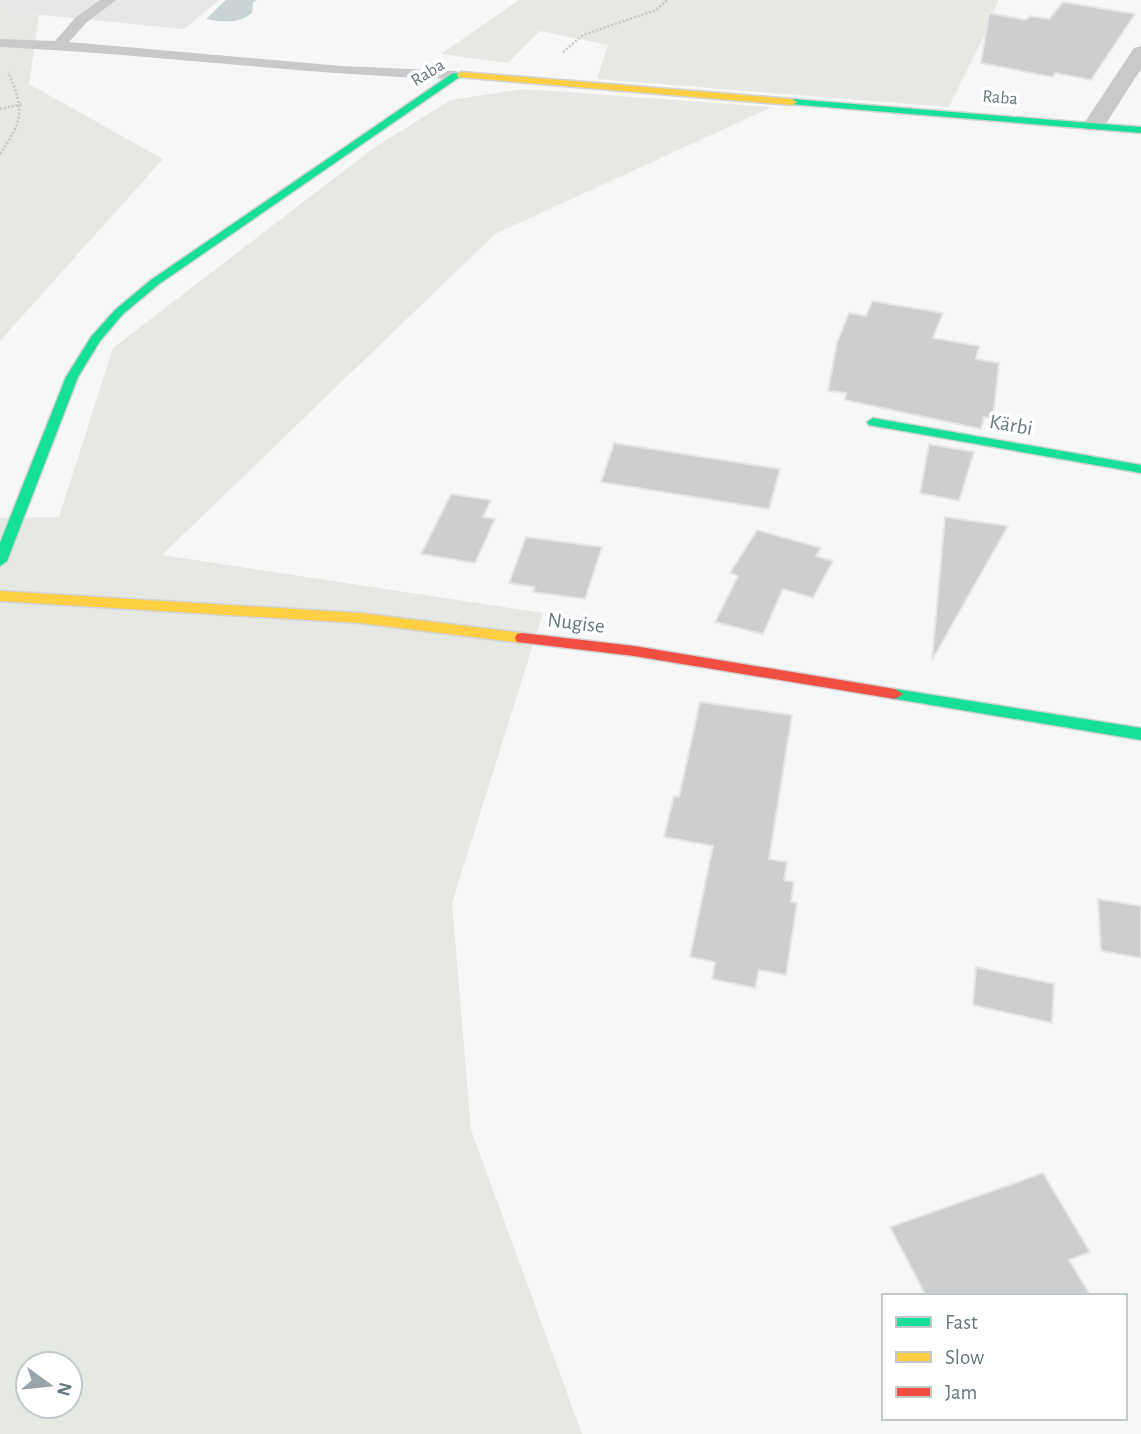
<svg xmlns="http://www.w3.org/2000/svg" width="1141" height="1434" viewBox="0 0 1141 1434" font-family="'Alegreya Sans',sans-serif">
<rect width="100%" height="100%" fill="#f7f7f7"/>
<path fill="#e6e7e7" d="M 0,0 L 219,0 L 184,29 L 0,11 Z"/>
<path fill="#e6e8e4" fill-rule="evenodd" d="M 519,0 L 998,0 L 990,24 L 949,107 L 597,79 L 608,45 L 540,31 L 508,63 L 441,54 Z
M 0,11 L 39,15 L 29,84 L 163,159 L 0,341 Z
M 524,89 L 772,107 L 495,234 L 162,555 L 543,613 L 452,903 L 471,1130 L 582,1434 L 0,1434 L 0,518 L 59,517 L 113,348 L 375,147 L 451,100 ZM 28,1364 L 70,1364 L 70,1406 L 28,1406 Z"/>
<path fill="#c9d3d3" d="M 226,0 L 257,0 L 253,2 L 252,13 C 239,24 222,22 206,19 Z"/>
<path fill="#cccecf" stroke="#e6e6e6" stroke-width="2" d="M 1063,2 L 1135,14 L 1091,80 L 1056,73 L 1052,77 L 981,63 L 989,13 L 1026,20 L 1030,16 L 1049,19 Z
M 872,301 L 943,313 L 933,338 L 979,346 L 976,359 L 999,363 L 993,419 L 984,417 L 981,429 L 845,400 L 846,393 L 828,391 L 837,343 L 849,313 L 866,316 Z
M 614,443 L 780,469 L 769,509 L 601,482 Z
M 929,444 L 974,452 L 959,501 L 920,493 Z
M 451,494 L 491,500 L 483,517 L 495,519 L 475,563 L 421,554 Z
M 945,517 L 1008,526 L 932,660 Z
M 757,530 L 821,548 L 816,556 L 833,561 L 813,598 L 783,589 L 763,634 L 715,622 L 738,576 L 730,573 Z
M 526,537 L 602,547 L 585,599 L 533,592 L 534,587 L 509,583 Z
M 700,702 L 792,715 L 769,859 L 787,862 L 784,880 L 794,882 L 791,902 L 797,903 L 786,975 L 759,970 L 755,988 L 712,979 L 715,962 L 690,957 L 713,846 L 664,837 L 674,796 L 679,797 Z
M 1098,899 L 1141,906 L 1141,958 L 1101,951 Z
M 976,967 L 1054,984 L 1052,1023 L 973,1005 Z
M 1043,1173 L 1090,1252 L 1069,1260 L 1091,1296 L 926,1296 L 890,1227 Z"/>
<g fill="none" stroke-linecap="round" stroke-linejoin="round">
<defs>
<path id="fast" d="M 453,73 L 465,75 L 458,78 L 159,284 L 123,314 L 100,341 L 78,377 L 7,561 L 0,566 L 0,543 L 66,377 L 91,337 L 115,310 L 151,280 Z
M 792,99 L 1141,127 L 1141,133 L 789,104 L 787,102 Z
M 873,418 L 1141,465 L 1141,473 L 869,425 L 867,422 Z
M 895,689 L 1141,728 L 1141,740 L 890,698 L 887,694 Z"/>
<path id="slow" d="M 461,72 L 792,99 L 797,102 L 792,105 L 458,77 L 457,75 Z
M 0,591 L 360,613 L 522,633 L 529,638 L 522,643 L 360,623 L 0,601 Z"/>
<path id="jam" d="M 522,633 L 634,646 L 895,689 L 903,694 L 895,699 L 634,656 L 517,642 L 515,638 L 517,634 Z"/>
</defs>
<use href="#fast" stroke="#d2d3d4" stroke-width="3"/>
<use href="#slow" stroke="#d2d3d4" stroke-width="3"/>
<use href="#jam" stroke="#d2d3d4" stroke-width="3"/>
<path stroke="#c6c7c8" stroke-width="2.5" stroke-dasharray="2 2" stroke-linecap="butt" d="M 563,52 L 583,35 L 656,10 L 667,0
M 0,109 L 23,104
M 0,154 C 23,120 25,110 8,72"/>
<path fill="#c8caca" fill-rule="evenodd" d="M 100,0 L 116,0 L 86,23 L 69,42 L 342,66 L 456,71 L 463,75 L 456,79 C 303,75 152,54 0,47 L 0,39 L 55,41 L 76,17 Z"/>
<path fill="#c8caca" fill-rule="evenodd" d="M 1141,46 L 1141,69 L 1105,125 L 1102,130 L 1086,130 L 1083,125 L 1134,48 Z"/>
<use href="#fast" fill="#16e098" fill-rule="evenodd"/>
<use href="#slow" fill="#ffcf43" fill-rule="evenodd"/>
<use href="#jam" fill="#f24e42" fill-rule="evenodd"/>
</g>
<g text-anchor="middle" dominant-baseline="central" stroke-width="7" stroke-linejoin="round" paint-order="stroke">
<g font-size="18" fill="#66787d" stroke="#fff">
<text transform="translate(428 73) rotate(-32)">Raba</text>
<text transform="translate(1000 98) rotate(5)">Raba</text>
</g>
<g font-size="21" fill="#66787d" stroke="#fff">
<text transform="translate(1011 425) rotate(10)">Kärbi</text>
<text transform="translate(576 623) rotate(7)">Nugise</text>
</g>
</g>
<rect x="882" y="1294" width="245" height="126" fill="#ffffff" stroke="#c2c9cb" stroke-width="2"/>
<rect x="896" y="1317" width="35" height="10" fill="#16e098" stroke="#c2c9cb" stroke-width="2"/>
<text x="945" y="1329" font-size="21" fill="#66787d">Fast</text>
<rect x="896" y="1352" width="35" height="10" fill="#ffcf43" stroke="#c2c9cb" stroke-width="2"/>
<text x="945" y="1364" font-size="21" fill="#66787d">Slow</text>
<rect x="896" y="1387" width="35" height="10" fill="#f24e42" stroke="#c2c9cb" stroke-width="2"/>
<text x="945" y="1399" font-size="21" fill="#66787d">Jam</text>
<g transform="translate(49 1385) rotate(105)"><circle r="33" fill="#ffffff" stroke="#c2c9cb" stroke-width="2"/>
<path d="M0-5L12 26L0 18L-12 26Z" fill="#99a4a8"/>
<text y="-10" font-size="19" font-weight="bold" text-anchor="middle" fill="#66787d">N</text>
</g>
</svg>
